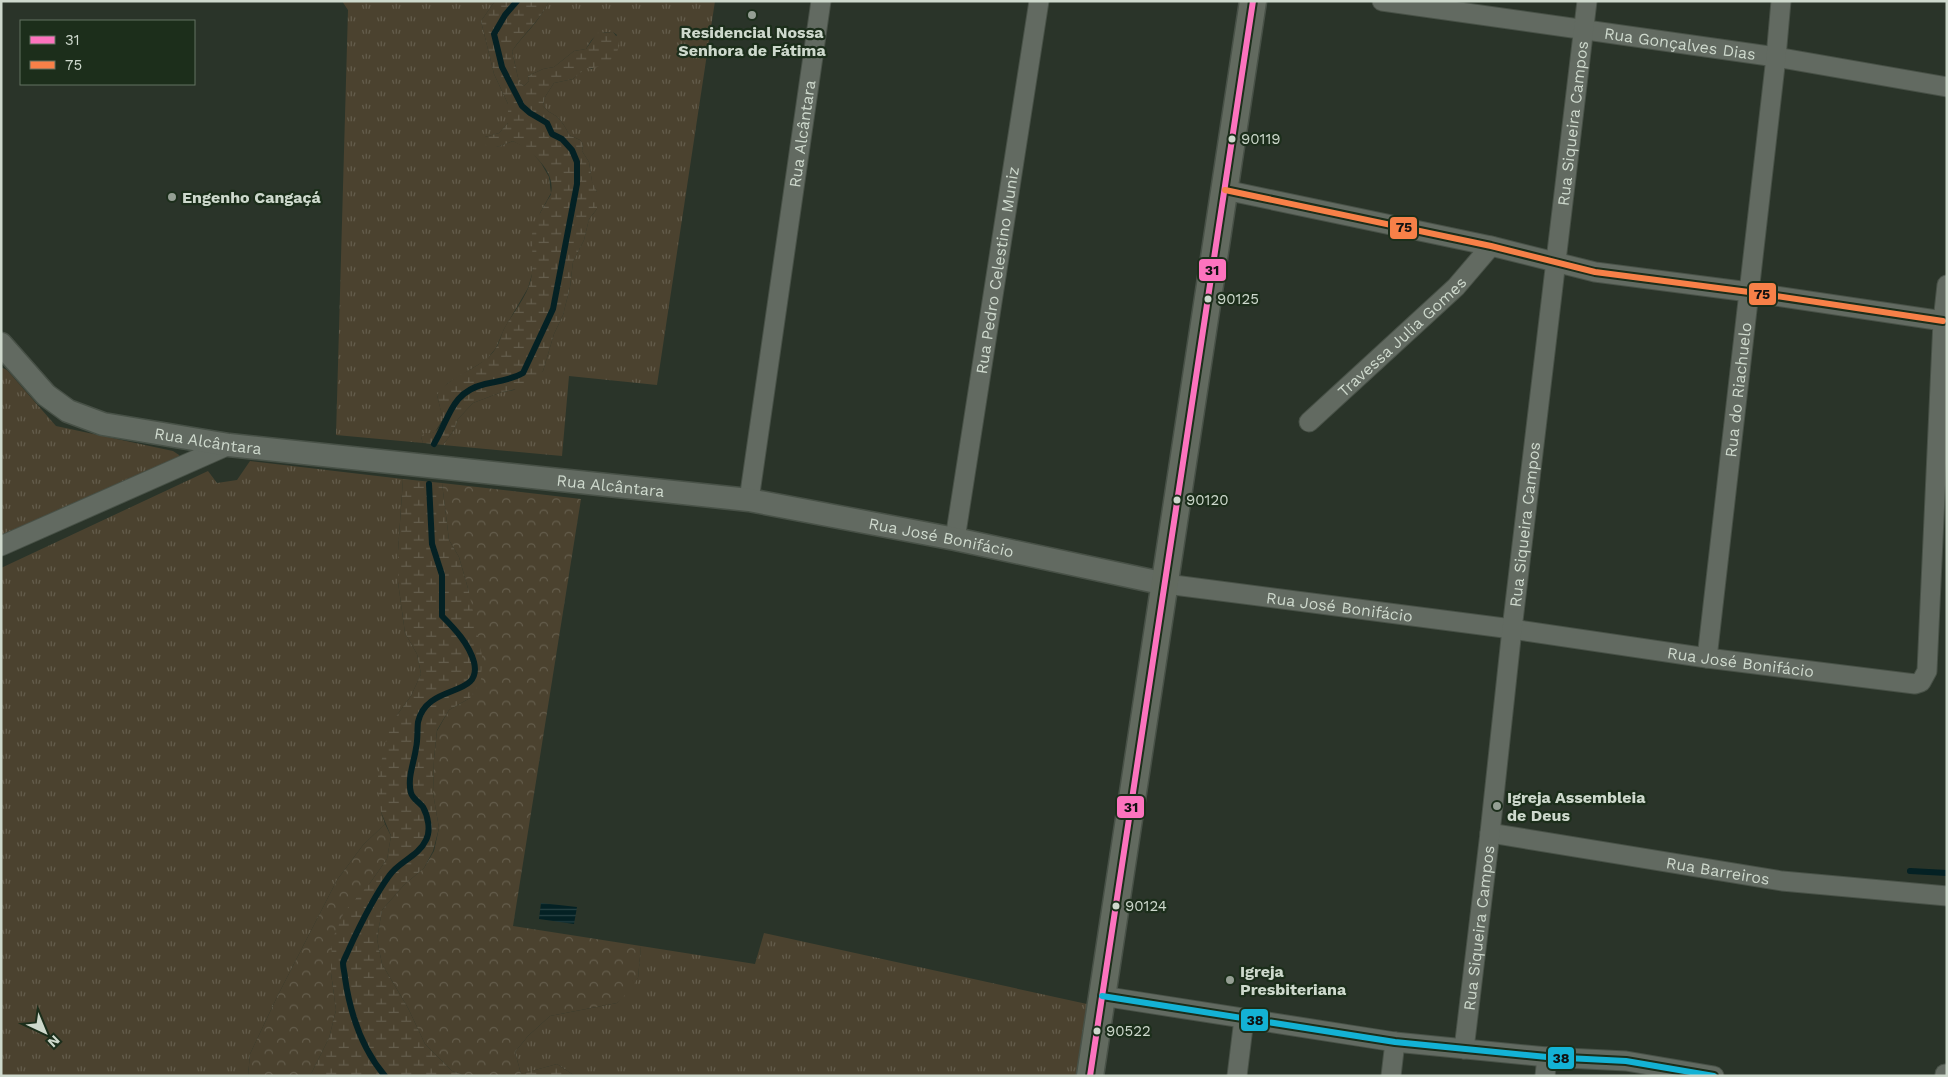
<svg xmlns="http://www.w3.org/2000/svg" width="1948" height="1077" viewBox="0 0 1948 1077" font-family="'Work Sans',sans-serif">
<defs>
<pattern id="grass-tufts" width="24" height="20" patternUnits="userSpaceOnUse" patternTransform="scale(1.25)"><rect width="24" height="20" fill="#4b422f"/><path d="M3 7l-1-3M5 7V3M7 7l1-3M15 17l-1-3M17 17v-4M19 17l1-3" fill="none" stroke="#645d4c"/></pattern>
<pattern id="forest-crowns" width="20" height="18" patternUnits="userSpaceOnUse" patternTransform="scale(1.25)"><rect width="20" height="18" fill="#4b422f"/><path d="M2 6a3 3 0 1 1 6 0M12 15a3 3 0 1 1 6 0" fill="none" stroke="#645d4c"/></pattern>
<pattern id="wetland-marsh" width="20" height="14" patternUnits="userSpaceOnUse" patternTransform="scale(1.25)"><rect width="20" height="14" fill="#4b422f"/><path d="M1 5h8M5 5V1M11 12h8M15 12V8" fill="none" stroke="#645d4c"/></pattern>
<pattern id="water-rules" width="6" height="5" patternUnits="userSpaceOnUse" patternTransform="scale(1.25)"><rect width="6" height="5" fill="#042124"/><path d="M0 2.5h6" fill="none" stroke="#274143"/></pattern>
</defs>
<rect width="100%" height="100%" fill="#2a3429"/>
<path fill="url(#grass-tufts)" d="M 342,1 L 495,1 L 481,21 L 494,74 L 508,104 L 508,123 L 499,133 L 485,137 L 497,147 L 513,141 L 529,149 L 541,163 L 549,177 L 551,193 L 540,213 L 532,274 L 528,288 L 504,329 L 496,348 L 486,360 L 448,383 L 437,395 L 443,419 L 435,432 L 421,437 L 423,443 L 336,435 L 348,10 Z
M 549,1 L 715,1 L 657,385 L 569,376 L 562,456 L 443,445 L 454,430 L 458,419 L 473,403 L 502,392 L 514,390 L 543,371 L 554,334 L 563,315 L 570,287 L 573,262 L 584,240 L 589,219 L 597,209 L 597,192 L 592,182 L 589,162 L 582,151 L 583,144 L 580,140 L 569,135 C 566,128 562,121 556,116 C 550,112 547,112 543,105 L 545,97 L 554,83 L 573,79 L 586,67 L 592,69 L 617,35 L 613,32 C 598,31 592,37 586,49 L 574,51 L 554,67 L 543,69 L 528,76 L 529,81 L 524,86 L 519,82 L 512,51 C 524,34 540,21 549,1 Z
M 1,367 L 7,370 L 56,426 L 173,451 L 179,455 L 179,459 L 1,540 Z
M 250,461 L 403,479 L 398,551 L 398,582 L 405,633 L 417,654 L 421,674 L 411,696 L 397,715 L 381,812 L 385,824 L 363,845 L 337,880 L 278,995 L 250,1054 L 248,1076 L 1,1076 L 1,568 L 208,471 L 217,483 L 237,480 Z
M 764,933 L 1087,1004 L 1076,1076 L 575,1076 L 557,1064 L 521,1074 L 515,1052 L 528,1036 L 550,1016 L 617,1003 L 638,978 L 641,946 L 755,964 Z"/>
<path fill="url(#forest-crowns)" d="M 442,483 L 581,499 L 513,926 L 641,946 L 638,978 L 630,990 L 617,1003 L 550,1016 L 528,1036 L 515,1052 L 521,1074 L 513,1076 L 467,1076 L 452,1071 L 425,1044 L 408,1008 L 382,964 L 377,939 L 382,910 L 404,885 L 424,868 L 434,851 L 439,828 L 433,793 L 434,759 L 437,731 L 449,710 L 470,698 L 469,592 L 459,557 L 449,540 Z
M 385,824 L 391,836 L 387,859 L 370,883 L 331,973 L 336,1010 L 329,1038 L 310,1076 L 248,1076 L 250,1054 L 278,995 L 337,880 L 363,845 Z"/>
<path fill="url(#wetland-marsh)" d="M 495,1 L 549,1 C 540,21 524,33 512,51 L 519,82 L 524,86 L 529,81 L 528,76 L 543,69 L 554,67 L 574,51 L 586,49 L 597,33 L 613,32 C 630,50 605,70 586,68 L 573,79 L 554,83 L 545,97 L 543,105 C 547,112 550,112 556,116 C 562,121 566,128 569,135 L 580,140 L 583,144 L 582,151 L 589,162 L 592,181 L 597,192 L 597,209 L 589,219 L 584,240 L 573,262 L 570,287 L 563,315 L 554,334 L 543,371 L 527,387 L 502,392 L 473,403 L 458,419 L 454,430 L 443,445 L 423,443 L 421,437 L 424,433 C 435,435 439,429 443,420 L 437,395 C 451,373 482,370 496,348 C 500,342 501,334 505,327 C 515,310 530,293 532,273 C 534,260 531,247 532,234 C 534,224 540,212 546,203 C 547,200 551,196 551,193 C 556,170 530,150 513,141 L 497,147 L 485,145 L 485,137 L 499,133 L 508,123 L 508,104 L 494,74 L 481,21 Z
M 403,479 L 442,483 L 449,540 L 459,557 L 469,592 L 482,656 L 481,681 L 470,698 L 449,710 L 437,730 L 434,759 L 433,793 L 439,828 L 433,851 L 424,868 L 404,885 L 382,910 L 377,939 L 382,964 L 408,1008 L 425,1044 L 452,1071 L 467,1076 L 310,1076 L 329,1038 L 336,1010 L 331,973 L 332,940 L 344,912 L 370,883 L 387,859 L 391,836 L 381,812 L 377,781 L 387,736 L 397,715 L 411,696 L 421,674 L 417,654 L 405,633 L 398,582 L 398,551 Z
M 557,1064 L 575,1076 L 513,1076 Z"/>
<path fill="url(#water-rules)" d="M 541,903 L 577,907 L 574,924 L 539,919 Z"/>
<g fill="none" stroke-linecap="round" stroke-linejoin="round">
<path stroke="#042124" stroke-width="6" d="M 434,444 C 450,417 451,392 485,384 C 499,381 511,380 523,373 L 553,309 L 577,184 L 577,162 L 572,150 L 562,139 L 552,134 L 547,123 L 530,113 L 522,106 L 502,67 L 494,34 L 505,15 L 517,1
M 1910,871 L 1947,873
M 385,1076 C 362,1049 350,1012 345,978 C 345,974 343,968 343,963 C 344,959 347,954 349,949 C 360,925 373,898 389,876 C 399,861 418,857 426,840 C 431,831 428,816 423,807 C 419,802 413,799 411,793 C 407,778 414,763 416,748 C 418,740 417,730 418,722 C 427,682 483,699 474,662 C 469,644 455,629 442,616 L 442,575 L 432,544 L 429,484"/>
<defs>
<g id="minor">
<path id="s1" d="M 1382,1 L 1776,57 L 1947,87"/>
<path d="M 1225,190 L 1491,246 L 1595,272 L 1749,292 L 1943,321"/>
<path id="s2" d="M 1309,422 L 1456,287 L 1491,246"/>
<path id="s3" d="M 749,500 L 821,1"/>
<path id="s4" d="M 955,539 L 1039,1"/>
<path d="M 1,546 L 229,445"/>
<path id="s5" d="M 1166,584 L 1512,629 L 1707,658 L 1915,684 L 1921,682 L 1927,671 L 1943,321 L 1947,285"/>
<path id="s6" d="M 1707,658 L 1776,57 L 1781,1"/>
<path id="s7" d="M 1490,833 L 1782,881 L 1947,896"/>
<path d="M 1102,996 L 1395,1042 L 1547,1057 L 1626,1061 L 1714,1076"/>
<path id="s8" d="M 1464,1049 L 1490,833 L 1512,629 L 1587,1"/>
<path d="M 1237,1076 L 1244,1019"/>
<path d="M 1391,1076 L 1395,1042"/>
<path d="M 1545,1076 L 1547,1057"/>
<path d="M 1945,1076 L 1945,1074"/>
</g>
<g id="tertiary">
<path id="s9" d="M 1,344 L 46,395 L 68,411 L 103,424 L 229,445 L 749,500 L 955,539 L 1166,584"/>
</g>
<path id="secondary" d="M 1090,1076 L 1253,1"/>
</defs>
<use href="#minor" stroke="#485147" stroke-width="21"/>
<use href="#tertiary" stroke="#485147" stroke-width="25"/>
<use href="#secondary" stroke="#485147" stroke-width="29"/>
<use href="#minor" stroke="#626a61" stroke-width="19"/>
<use href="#tertiary" stroke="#626a61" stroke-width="22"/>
<use href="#secondary" stroke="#626a5f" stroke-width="26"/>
<defs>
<path id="bus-1" d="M 1090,1076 L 1253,1"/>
<path id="bus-2" d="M 1225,190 L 1491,246 L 1595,272 L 1749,292 L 1943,321"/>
<path id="bus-3" d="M 1102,996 L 1395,1042 L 1547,1057 L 1626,1061 L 1714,1076"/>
</defs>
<use href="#bus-1" stroke="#1c2e1b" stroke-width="10"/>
<use href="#bus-2" stroke="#1c2e1b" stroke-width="10"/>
<use href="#bus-3" stroke="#1c2e1b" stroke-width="10"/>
<use href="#bus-1" stroke="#fc73be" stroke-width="6"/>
<use href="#bus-2" stroke="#f78048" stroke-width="6"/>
<use href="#bus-3" stroke="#13b2d5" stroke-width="6"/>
</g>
<g fill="#959f94" stroke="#1c2e1b" stroke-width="2">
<circle cx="752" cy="15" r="5"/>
<circle cx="172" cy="197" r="5"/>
<circle cx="1497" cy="806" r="5"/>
<circle cx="1230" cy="980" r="5"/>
</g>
<g fill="#ced9cd" stroke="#1c2e1b" stroke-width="2">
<circle cx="1232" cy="139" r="4.5"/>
<circle cx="1208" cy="299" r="4.5"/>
<circle cx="1177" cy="500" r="4.5"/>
<circle cx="1116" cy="906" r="4.5"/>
<circle cx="1097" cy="1031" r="4.5"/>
</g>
<g text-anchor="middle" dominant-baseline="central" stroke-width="4.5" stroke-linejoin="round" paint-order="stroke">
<g font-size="15" fill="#ced9cd" stroke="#1c2e1b" text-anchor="start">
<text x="1241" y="139">90119</text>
<text x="1217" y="299">90125</text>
<text x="1186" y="500">90120</text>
<text x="1125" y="906">90124</text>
<text x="1106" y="1031">90522</text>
</g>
<g font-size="16" font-weight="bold" fill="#ced9cd" stroke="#1c2e1b" text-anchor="start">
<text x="752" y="32" text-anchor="middle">Residencial Nossa<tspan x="752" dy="18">Senhora de Fátima</tspan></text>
<text x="182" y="197">Engenho Cangaçá</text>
<text x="1507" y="797">Igreja Assembleia<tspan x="1507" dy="18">de Deus</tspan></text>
<text x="1240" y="971">Igreja<tspan x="1240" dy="18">Presbiteriana</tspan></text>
</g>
<g font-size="16" fill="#ced9cd" stroke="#1c2e1b">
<text stroke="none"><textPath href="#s1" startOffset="301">Rua Gonçalves Dias</textPath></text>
<text stroke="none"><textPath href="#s8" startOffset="932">Rua Siqueira Campos</textPath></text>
<text stroke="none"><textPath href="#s3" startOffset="370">Rua Alcântara</textPath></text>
<text stroke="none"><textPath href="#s4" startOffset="272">Rua Pedro Celestino Muniz</textPath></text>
<text stroke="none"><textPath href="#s2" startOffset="126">Travessa Julia Gomes</textPath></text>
<text stroke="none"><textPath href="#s6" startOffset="270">Rua do Riachuelo</textPath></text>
<text stroke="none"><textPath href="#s9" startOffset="239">Rua Alcântara</textPath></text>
<text stroke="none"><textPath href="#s9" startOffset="644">Rua Alcântara</textPath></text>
<text stroke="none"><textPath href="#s8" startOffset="528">Rua Siqueira Campos</textPath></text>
<text stroke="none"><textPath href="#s9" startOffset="979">Rua José Bonifácio</textPath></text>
<text stroke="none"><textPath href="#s5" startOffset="175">Rua José Bonifácio</textPath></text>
<text stroke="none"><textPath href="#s5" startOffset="580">Rua José Bonifácio</textPath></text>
<text stroke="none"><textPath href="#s7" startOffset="231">Rua Barreiros</textPath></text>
<text stroke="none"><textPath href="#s8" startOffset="122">Rua Siqueira Campos</textPath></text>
</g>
</g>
<g stroke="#1c2e1b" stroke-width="2">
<rect x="1389" y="216" width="29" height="24" rx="5" fill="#f78048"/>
<rect x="1198" y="258" width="29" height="24" rx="5" fill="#fc73be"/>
<rect x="1748" y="282" width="29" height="24" rx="5" fill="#f78048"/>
<rect x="1116" y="795" width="29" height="24" rx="5" fill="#fc73be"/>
<rect x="1240" y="1008" width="29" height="24" rx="5" fill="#13b2d5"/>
<rect x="1547" y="1046" width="28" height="24" rx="5" fill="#13b2d5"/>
</g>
<g font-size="14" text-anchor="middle" font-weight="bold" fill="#111">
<text x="1404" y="232">75</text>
<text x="1212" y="275">31</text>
<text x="1762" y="299">75</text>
<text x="1131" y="812">31</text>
<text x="1255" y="1025">38</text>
<text x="1561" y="1063">38</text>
</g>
<rect width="1948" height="1077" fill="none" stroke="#ced9cd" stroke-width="5"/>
<rect x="20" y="20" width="175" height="65" fill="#1c2e1b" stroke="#637262"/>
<rect x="30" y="36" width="25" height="8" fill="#fc73be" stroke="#637262"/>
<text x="65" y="45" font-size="15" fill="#ced9cd">31</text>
<rect x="30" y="61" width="25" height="8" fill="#f78048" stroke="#637262"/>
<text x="65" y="70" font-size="15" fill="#ced9cd">75</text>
<g transform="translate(45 1032) rotate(136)" stroke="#1c2e1b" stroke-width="4" paint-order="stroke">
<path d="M0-4L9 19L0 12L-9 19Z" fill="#ced9cd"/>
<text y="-8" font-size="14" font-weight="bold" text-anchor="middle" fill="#ced9cd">N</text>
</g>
</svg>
